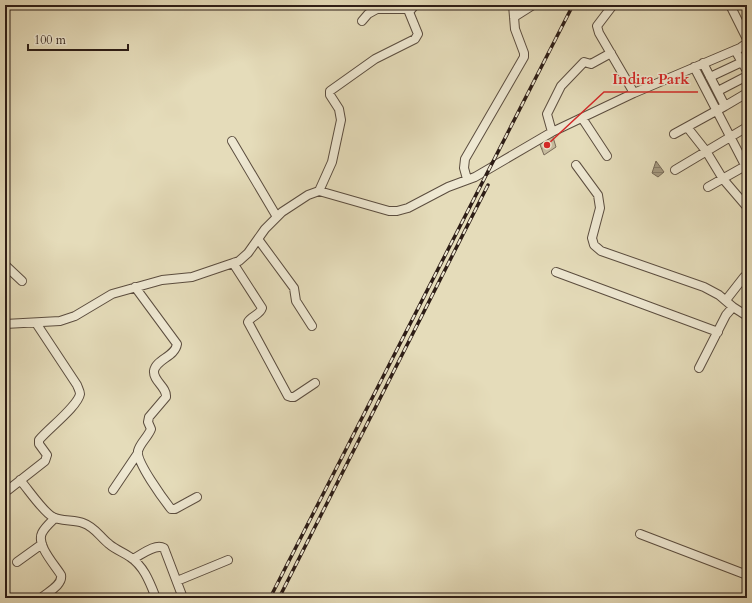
<svg xmlns="http://www.w3.org/2000/svg" width="752" height="603" viewBox="0 0 752 603" font-family="Cardo,serif">
<defs>
<pattern id="park-crowns" width="20" height="18" patternUnits="userSpaceOnUse"><rect width="20" height="18" fill="#c6bc9e"/><path d="M2 6a3 3 0 1 1 6 0M12 15a3 3 0 1 1 6 0" fill="none" stroke="#aaa187"/></pattern>
<pattern id="water-rules" width="6" height="5" patternUnits="userSpaceOnUse"><rect width="6" height="5" fill="#a69b82"/><path d="M0 2.5h6" fill="none" stroke="#887e69"/></pattern>
</defs>
<rect width="100%" height="100%" fill="#e5dcba"/>
<filter id="stains"><feTurbulence type="fractalNoise" baseFrequency=".005" numOctaves="4"/><feColorMatrix values="0 0 0 0 .2 0 0 0 0 .09 0 0 0 0 .02 0 0 0 .5 -.17"/></filter>
<radialGradient id="worn" r=".72"><stop offset=".6" stop-color="#630" stop-opacity="0"/><stop offset="1" stop-color="#630" stop-opacity=".3"/></radialGradient>
<path fill="url(#park-crowns)" stroke="#7a6c5a" d="M 552,134 L 556,147 L 544,155 L 539,142 Z"/>
<path fill="url(#water-rules)" stroke="#766957" d="M 656,161 L 664,172 L 658,177 L 652,173 Z"/>
<g fill="none" stroke-linecap="round" stroke-linejoin="round">
<defs>
<path id="minor" d="M 613,5 L 597,26 L 599,33 L 634,93
M 730,5 L 747,39
M 514,17 L 533,5
M 362,21 L 368,14 L 377,9 L 411,9
M 735,50 L 747,71
M 703,63 L 725,106
M 694,67 L 747,169
M 710,77 L 742,62
M 718,91 L 747,76
M 582,118 L 607,156
M 687,127 L 706,151 L 723,179 L 747,207
M 552,132 L 547,114 L 561,86 L 584,62 L 591,64 L 611,53
M 674,134 L 725,106 L 747,93
M 232,141 L 277,217
M 576,165 L 598,195 L 600,208 L 592,238 L 594,245 L 601,251 L 704,287 L 719,295 L 733,307 L 747,316
M 675,170 L 747,127
M 467,179 L 464,168 L 465,159 L 524,57 L 524,53 L 515,29 L 513,5
M 708,187 L 747,165
M 319,191 L 332,162 L 341,120 L 339,109 L 330,95 L 330,91 L 375,59 L 415,39 L 418,34 L 409,12 L 415,5
M 258,239 L 294,288 L 296,301 L 312,326
M 233,263 L 262,308 C 260,315 251,316 248,322 L 288,396 L 291,397 L 294,397 L 315,383
M 5,265 L 22,281
M 556,272 L 718,332
M 135,287 L 177,344 C 175,357 156,359 154,371 C 153,381 167,387 166,397 L 149,417 L 148,422 L 151,429 C 148,437 140,443 138,451 C 136,462 164,500 171,509 L 175,509 L 197,497
M 726,300 L 744,277
M 5,324 L 60,321 L 75,316 L 112,294 L 162,280 L 192,277 L 239,261 L 248,253 L 265,229 L 282,212 L 308,195 L 319,191 L 389,211 L 397,211 L 408,208 L 448,187 L 475,177 L 552,132 L 634,93 L 740,48 L 747,43
M 699,368 L 726,315 L 733,307
M 20,480 C 28,489 44,513 53,517 C 59,521 75,520 83,523 C 95,527 100,537 109,544 C 116,550 123,552 130,557 C 144,566 150,583 156,598
M 8,490 L 45,461 L 47,455 L 39,444 L 39,440 C 48,429 78,406 80,394 C 80,391 78,388 77,385 L 36,323
M 113,490 L 138,453
M 640,534 L 747,575
M 133,559 C 141,555 155,543 164,548 L 183,598
M 17,562 L 42,544
M 177,581 L 228,560
M 41,598 C 48,592 63,585 61,575 C 55,565 36,545 42,533 C 45,527 51,522 55,518"/>
</defs>
<use href="#minor" stroke="#5b4d3f" stroke-width="10"/>
<use href="#minor" stroke="#eee8d2" stroke-width="8"/>
<defs>
<path id="rail" d="M 270,598 L 573,5
M 279,598 L 488,185"/>
</defs>
<use href="#rail" stroke="#2d1d16" stroke-width="3.5"/>
<use href="#rail" stroke="#eee8d2" stroke-width="2" stroke-dasharray="6" stroke-linecap="butt"/>
</g>
<path fill="none" stroke="#d62828" stroke-width="1.5" d="M547 145L604 92H698"/>
<circle fill="#d62828" stroke="#eee8d2" stroke-width="1.5" cx="547" cy="145" r="4"/>
<g font-size="15" text-anchor="middle" font-weight="bold" fill="#d62828" stroke="#eee8d2" stroke-width="3" stroke-linejoin="round" paint-order="stroke">
<text x="651" y="84">Indira Park</text>
</g>
<rect width="752" height="603" fill="none" stroke="#e5dcba" stroke-width="20"/>
<rect x="6" y="6" width="740" height="591" fill="none" stroke="#2d1d16" stroke-width="2"/>
<rect x="10" y="10" width="732" height="583" fill="none" stroke="#2d1d16"/>
<path d="M28 44v6h100v-6" fill="none" stroke="#2d1d16" stroke-width="2"/>
<text x="34" y="44" font-size="12" fill="#2d1d16" stroke="#eee8d2" stroke-width="3" paint-order="stroke">100 m</text>
<rect width="100%" height="100%" filter="url(#stains)"/>
<rect width="100%" height="100%" fill="url(#worn)"/>
</svg>
